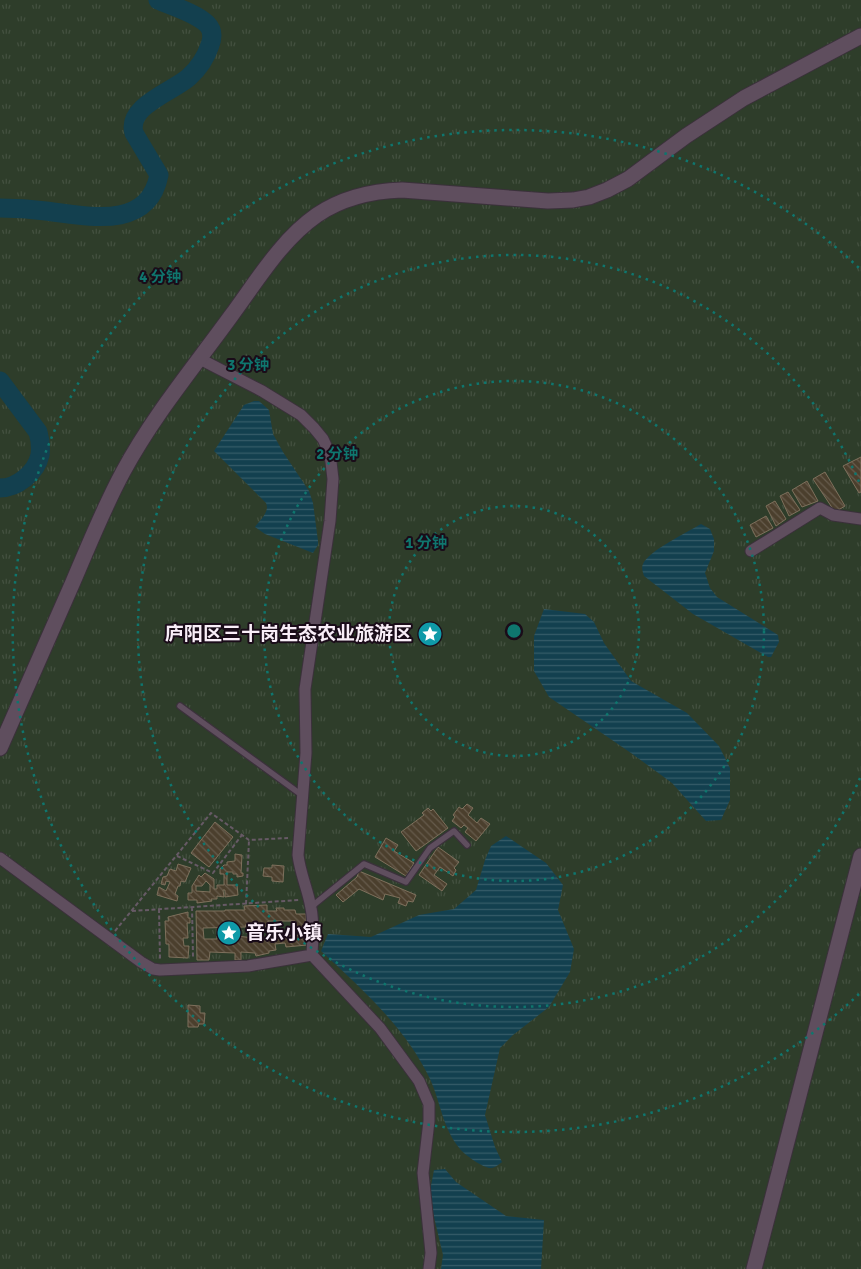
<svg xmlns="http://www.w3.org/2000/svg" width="861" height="1269" viewBox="0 0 861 1269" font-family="Signika,'Noto Sans SC',sans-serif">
<defs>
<pattern id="park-tufts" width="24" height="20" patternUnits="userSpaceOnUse" patternTransform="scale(1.25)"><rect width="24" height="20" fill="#2e3d2a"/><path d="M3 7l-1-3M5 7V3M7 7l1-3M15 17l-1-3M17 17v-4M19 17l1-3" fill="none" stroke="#43503f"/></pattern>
<pattern id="water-rules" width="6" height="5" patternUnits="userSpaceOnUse" patternTransform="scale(1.25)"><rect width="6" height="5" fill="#13404f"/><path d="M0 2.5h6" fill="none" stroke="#365c69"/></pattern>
<pattern id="building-back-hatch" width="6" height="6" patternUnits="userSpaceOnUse" patternTransform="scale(1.25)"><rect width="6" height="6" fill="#4b3f2d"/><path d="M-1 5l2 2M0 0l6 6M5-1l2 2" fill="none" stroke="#665b4c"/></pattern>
</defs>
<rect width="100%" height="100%" fill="#231523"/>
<path fill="url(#park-tufts)" d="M 0,0 L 861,0 L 861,1269 L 0,1269 Z"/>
<path fill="url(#water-rules)" d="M 254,401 L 259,401 L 269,410 L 273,434 L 283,452 L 309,491 L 313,503 L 318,541 L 318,545 L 313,553 L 265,534 L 255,527 C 260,520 270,512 266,503 L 214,451 L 244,405 Z
M 701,524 L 710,529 L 714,539 L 714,551 L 705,573 L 710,588 L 717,597 L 778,635 L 779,642 L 771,657 L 768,657 L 693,614 L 644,576 C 643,572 641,568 643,564 C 648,551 688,532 701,524 Z
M 544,609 L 585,614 L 594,622 L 604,643 L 631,681 L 687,713 L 719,746 L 730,768 L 730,800 L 721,820 L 706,821 L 672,783 L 631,753 L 549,697 L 534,671 L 534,636 Z
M 506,836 L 546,863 L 563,885 L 558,910 L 574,949 L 570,972 L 549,1007 L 513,1035 L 500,1048 L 485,1115 L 495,1147 L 502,1162 C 499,1164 496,1167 492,1168 C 484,1169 465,1155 460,1149 C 442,1127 441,1103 430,1079 C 406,1028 361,988 321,951 L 328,934 L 371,937 L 419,915 L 454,909 L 476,890 L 485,860 L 491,846 Z
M 445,1169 L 456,1182 L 506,1216 L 544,1220 L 541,1269 L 441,1269 L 443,1255 L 429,1196 L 434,1170 Z"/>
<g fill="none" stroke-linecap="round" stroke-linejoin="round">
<path stroke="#13404f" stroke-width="19" d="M 0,208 C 15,208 31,209 46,211 C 87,216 148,231 159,175 L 134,133 C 126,106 174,91 189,77 C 199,68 206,57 210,45 C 213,37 213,30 207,24 C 196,13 172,6 158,0
M 0,381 L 38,432 C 40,439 41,448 40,455 C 36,473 17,488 0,488"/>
</g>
<path fill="url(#building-back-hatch)" stroke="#7e705c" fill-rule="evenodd" d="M 861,457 L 861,492 L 859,493 L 843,466 Z
M 825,472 L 845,506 L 835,512 L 813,479 Z
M 807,481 L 818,501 L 802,507 L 792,490 Z
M 788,492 L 800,510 L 789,516 L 780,496 Z
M 775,501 L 786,519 L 776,526 L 766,506 Z
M 766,516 L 773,528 L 756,537 L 750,525 Z
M 467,804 L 473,808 L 468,815 L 477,823 L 481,818 L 490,824 L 476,841 L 465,832 L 468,828 L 464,825 L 461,828 L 452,821 L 455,817 L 453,815 L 459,807 L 462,809 Z
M 428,808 L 431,811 L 433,809 L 448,828 L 416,851 L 401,832 L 424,815 L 422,813 Z
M 215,822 L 233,837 L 209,867 L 191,853 Z
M 386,838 L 398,845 L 394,851 L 414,863 L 406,876 L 375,857 Z
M 438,847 L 459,862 L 454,868 L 456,870 L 453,876 L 440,867 L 434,875 L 447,884 L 442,891 L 419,875 Z
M 235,854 L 242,855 L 241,873 L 243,873 L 243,876 L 237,877 L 237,874 L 233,874 L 233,872 L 227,872 L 227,885 L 237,885 L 238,895 L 225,897 L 225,890 L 223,890 L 224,897 L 217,896 L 217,899 L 211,899 L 212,901 L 197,903 L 197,900 L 188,900 L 188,893 L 192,893 L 192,886 L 199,875 L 201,877 L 205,873 L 214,879 L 214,889 L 217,889 L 217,885 L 224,885 L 224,874 L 220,874 L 220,869 L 224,865 L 227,865 L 227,862 L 235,861 ZM 206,881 L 210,885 L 210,892 L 196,891 L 196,886 L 202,886 Z
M 178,864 L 191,868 L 185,882 L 181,881 L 180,886 L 178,886 L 175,894 L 178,896 L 177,901 L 157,895 L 159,887 L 166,891 L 170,882 L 166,881 L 165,885 L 161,884 L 163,877 L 167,876 L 170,869 L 176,871 Z
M 272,865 L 284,866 L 283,882 L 272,881 L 272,877 L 263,876 L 264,868 L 272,868 Z
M 359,871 L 416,895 L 413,902 L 408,901 L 406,906 L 398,903 L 400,898 L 385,894 L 383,900 L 359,889 L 343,902 L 336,895 L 357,877 Z
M 267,905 L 267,911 L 277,911 L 276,908 L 284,908 L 284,910 L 295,910 L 296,914 L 306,914 L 307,945 L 286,947 L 285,943 L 275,944 L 276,950 L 269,951 L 269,953 L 256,956 L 255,953 L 241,952 L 241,960 L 235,960 L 235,953 L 210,952 L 209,960 L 197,960 L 196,911 L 225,911 L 225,910 L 245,910 L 244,906 ZM 268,921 L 295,921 L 295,927 L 299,927 L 299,935 L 285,936 L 285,934 L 275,935 L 275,937 L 268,938 L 268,937 L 260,939 L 260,926 L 268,927 ZM 245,925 L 256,925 L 255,938 L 236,936 L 236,939 L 222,939 L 222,935 L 217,936 L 217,939 L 204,939 L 203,928 L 246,927 Z
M 188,912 L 188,918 L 190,918 L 190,923 L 187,923 L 188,938 L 183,938 L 184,946 L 189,946 L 188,958 L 169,957 L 169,944 L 166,944 L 165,921 L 169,921 L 168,917 Z
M 188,1005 L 200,1006 L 200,1013 L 205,1013 L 204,1024 L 199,1024 L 198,1027 L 188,1027 Z"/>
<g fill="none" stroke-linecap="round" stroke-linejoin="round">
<defs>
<path id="lane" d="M 180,706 L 303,796
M 311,907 L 364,864 L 406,882 L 430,848 L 454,831 L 467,845"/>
<path id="street" d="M 200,359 L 262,391 L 301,415 L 314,428 L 323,439 L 329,452 L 331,462 L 333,479 L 330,521 L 305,689 L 306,753 L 298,855 C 300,873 308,890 311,908 C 314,923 313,939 312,955 L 380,1028 L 419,1081 L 429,1104 L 429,1121 L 423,1173 L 431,1253 L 429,1269
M 751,551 L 820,508 L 833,515 L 861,519
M 0,858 L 141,962 L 153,969 L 160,970 L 248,966 L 312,955"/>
<path id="secondary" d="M 0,748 C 24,693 49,637 73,582 C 89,545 104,507 123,472 C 153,416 194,367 231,316 C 257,281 281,240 317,215 C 342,198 372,191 402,190 L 548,201 L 573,200 L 589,197 L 607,190 L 628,179 L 686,136 L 744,98 L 861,36
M 754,1269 L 861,856"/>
</defs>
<use href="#lane" stroke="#3b313b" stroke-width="8"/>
<use href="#street" stroke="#3b313b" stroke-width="13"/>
<use href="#secondary" stroke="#3b313b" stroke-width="17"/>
<path stroke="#675a66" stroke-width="2" stroke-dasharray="4 2.5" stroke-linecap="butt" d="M 177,856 L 213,873 L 242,835
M 246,904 L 249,840
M 192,907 L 193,957
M 159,909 L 160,959
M 132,911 L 299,900
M 115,931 L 211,813 L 249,840 L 288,838"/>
<use href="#lane" stroke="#5f4e5e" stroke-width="5.5"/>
<use href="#street" stroke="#5f4e5e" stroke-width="11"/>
<use href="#secondary" stroke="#5f4e5e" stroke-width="15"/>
</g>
<g fill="none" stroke="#0f766e" stroke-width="2.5" stroke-dasharray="2.5 5">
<circle cx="514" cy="631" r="125"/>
<circle cx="514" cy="631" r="250"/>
<path d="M860 778A376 376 0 1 1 860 484"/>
<path d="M859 994A501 501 0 1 1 859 268"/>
</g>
<defs>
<symbol id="sight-disc" viewBox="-11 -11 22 22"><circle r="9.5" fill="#0f9aa8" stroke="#1a0c19"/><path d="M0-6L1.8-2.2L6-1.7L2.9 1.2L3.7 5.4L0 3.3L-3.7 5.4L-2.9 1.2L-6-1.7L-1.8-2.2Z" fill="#fff"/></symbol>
</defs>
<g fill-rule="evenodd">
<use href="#sight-disc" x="416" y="620" width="28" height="28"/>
<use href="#sight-disc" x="215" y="919" width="28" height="28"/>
</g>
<g text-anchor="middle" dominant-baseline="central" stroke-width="4" stroke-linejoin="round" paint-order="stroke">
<g font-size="19" font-weight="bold" fill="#f9eef8" stroke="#1a0c19" text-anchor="end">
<text x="412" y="634">庐阳区三十岗生态农业旅游区</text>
<text x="246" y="933" text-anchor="start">音乐小镇</text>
</g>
</g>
<circle cx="514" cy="631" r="8" fill="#0f766e" stroke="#1a0c19" stroke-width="2.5"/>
<g font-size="15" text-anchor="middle" font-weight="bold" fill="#0f766e" stroke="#1a0c19" stroke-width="4" stroke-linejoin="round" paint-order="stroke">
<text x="160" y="282">4 分钟</text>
<text x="248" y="370">3 分钟</text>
<text x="337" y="459">2 分钟</text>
<text x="426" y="548">1 分钟</text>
</g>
</svg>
